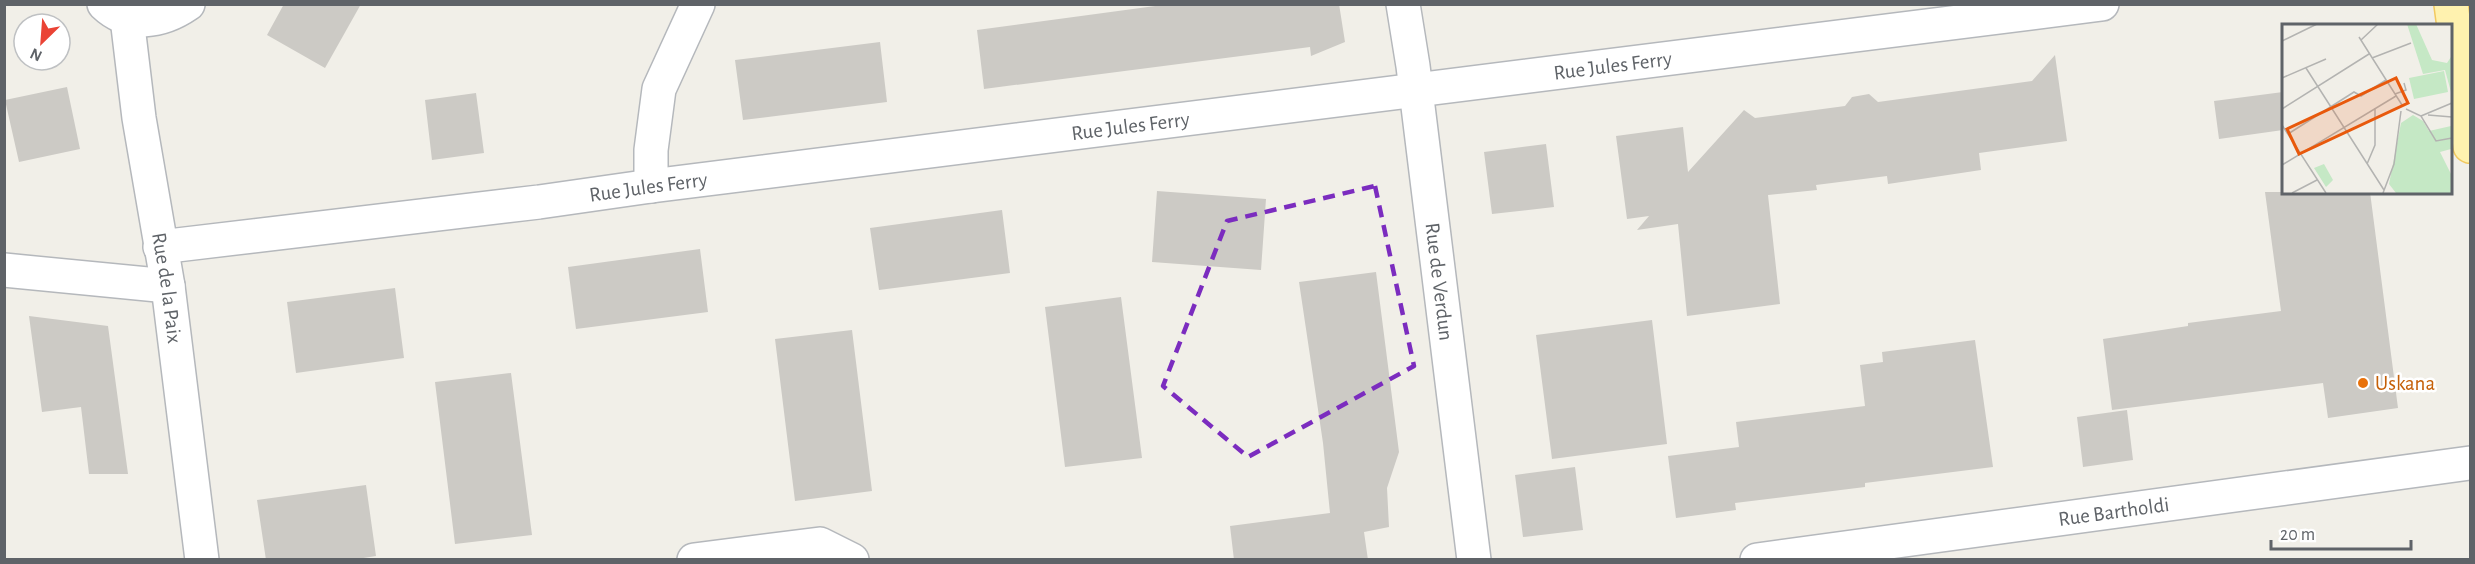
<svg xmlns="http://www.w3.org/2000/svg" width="2475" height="564" viewBox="0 0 2475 564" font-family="'Alegreya Sans',sans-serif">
<rect width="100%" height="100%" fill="#f1efe8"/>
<path fill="#cccac5" d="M 284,4 L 361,4 L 325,68 L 267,35 Z
M 1170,4 L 1339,4 L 1345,42 L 1311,56 L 1310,47 L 984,89 L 977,30 Z
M 880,42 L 887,102 L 743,120 L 735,60 Z
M 2055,55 L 2067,141 L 1979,153 L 1981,170 L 1888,184 L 1887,176 L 1816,185 L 1817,190 L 1768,195 L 1780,304 L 1687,316 L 1678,224 L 1637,230 L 1649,216 L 1627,219 L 1616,136 L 1683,127 L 1688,172 L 1744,110 L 1755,118 L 1845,106 L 1852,97 L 1869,94 L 1878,102 L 2032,81 Z
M 67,87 L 80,149 L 19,162 L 5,100 Z
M 2283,92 L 2283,130 L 2219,139 L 2214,101 Z
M 476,93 L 484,153 L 432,160 L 425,100 Z
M 1546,144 L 1554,207 L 1492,214 L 1484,152 Z
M 1157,191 L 1266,199 L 1261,270 L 1152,262 Z
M 2265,192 L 2370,192 L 2398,408 L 2328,418 L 2323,383 L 2112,410 L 2103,339 L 2188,326 L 2188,323 L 2281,311 Z
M 1002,210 L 1010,273 L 879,290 L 870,228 Z
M 700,249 L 708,312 L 576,329 L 568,267 Z
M 1376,272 L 1399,452 L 1387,488 L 1389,527 L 1364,532 L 1368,560 L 1234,560 L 1230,526 L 1330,513 L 1323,443 L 1299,282 Z
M 395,288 L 404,358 L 296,373 L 287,302 Z
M 1121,297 L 1142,458 L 1065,467 L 1045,307 Z
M 29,316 L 108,326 L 128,474 L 89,474 L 81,407 L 42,412 Z
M 1652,320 L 1667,444 L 1552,459 L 1536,335 Z
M 852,330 L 872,491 L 795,501 L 775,339 Z
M 1975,340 L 1993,467 L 1865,483 L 1865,487 L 1735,503 L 1736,510 L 1676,518 L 1668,456 L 1739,447 L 1736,422 L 1865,406 L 1860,365 L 1883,362 L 1882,352 Z
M 511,373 L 532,535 L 455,544 L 435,382 Z
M 2127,410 L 2133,460 L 2083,467 L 2077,417 Z
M 1575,467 L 1583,530 L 1523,537 L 1515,475 Z
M 366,485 L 376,556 L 351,560 L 266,560 L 257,500 Z"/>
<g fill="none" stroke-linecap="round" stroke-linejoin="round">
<defs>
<g id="minor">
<path d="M 104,4 C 129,28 162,22 188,4"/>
<path id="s1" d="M 1403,4 L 1413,66 L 1474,560"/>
<path id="s2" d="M 127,18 L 139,118 L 168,286 L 202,560"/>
<path d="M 651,186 L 651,150 L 659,89 L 698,4"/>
<path id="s3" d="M 160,247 L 539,202 L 651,186 L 2102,4"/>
<path d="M 4,270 L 168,286"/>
<path d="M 694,560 L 820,544 L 852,560"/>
<path id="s4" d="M 1757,560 L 2470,463"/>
</g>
<path id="major" d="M 2451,4 L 2470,146"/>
</defs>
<use href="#minor" stroke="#b5b8bc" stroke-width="36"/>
<use href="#major" stroke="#f2c960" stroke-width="36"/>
<use href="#minor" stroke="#fff" stroke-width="33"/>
<use href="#major" stroke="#fff2af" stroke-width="33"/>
</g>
<path fill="none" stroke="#7b2cbf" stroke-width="4.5" stroke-dasharray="12 8" stroke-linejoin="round" d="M 1375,186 L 1414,366 L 1248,457 L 1163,386 L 1227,221 Z"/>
<circle fill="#e8710a" stroke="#fff" stroke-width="2" cx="2363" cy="383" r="6"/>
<g text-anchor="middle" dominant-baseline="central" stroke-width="5" stroke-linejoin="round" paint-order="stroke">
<g font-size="21" fill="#5f6368" stroke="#fff">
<text stroke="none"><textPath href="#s3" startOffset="1464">Rue Jules Ferry</textPath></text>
<text stroke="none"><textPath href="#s3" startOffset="978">Rue Jules Ferry</textPath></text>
<text stroke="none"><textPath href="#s3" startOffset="492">Rue Jules Ferry</textPath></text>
<text stroke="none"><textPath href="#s1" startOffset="280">Rue de Verdun</textPath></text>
<text stroke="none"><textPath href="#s2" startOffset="273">Rue de la Paix</textPath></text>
<text stroke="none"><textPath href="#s4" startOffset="360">Rue Bartholdi</textPath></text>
</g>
<g font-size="21" fill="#c56008" stroke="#fff" text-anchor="start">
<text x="2375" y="383">Uskana</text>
</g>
</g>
<g transform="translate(2282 24)">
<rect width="170" height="170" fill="#f1efe8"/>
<path d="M 125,0 L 134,0 L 150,36 L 165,39 L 169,33 L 169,68 L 163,46 L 141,50 ZM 162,47 L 166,68 L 132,75 L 127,54 ZM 131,91 L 141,97 L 147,107 L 169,102 L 169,125 L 158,128 L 169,150 L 169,169 L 114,169 L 107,160 L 119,99 ZM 42,140 L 51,156 L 44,163 L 32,144 Z" fill="#c5e8c5"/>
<path fill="none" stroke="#b3b3b1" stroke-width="1.5" d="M 77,13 L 120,81M 79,16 L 96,0M 0,17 L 35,0M 90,34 L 129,19M 24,44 L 102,166M 0,54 L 44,35M 113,70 L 124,66 L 122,59M 0,85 L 87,30M 124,85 L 139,92 L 154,117 L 170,114M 146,91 L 170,93M 139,92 L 170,79M 0,101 L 44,169M 6,110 L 72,68 L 79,72 L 104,56M 85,140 L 93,121 L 93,84M 0,141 L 114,72M 10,169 L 35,156M 101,169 L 112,140 L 119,87"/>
<path fill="#e8590c" fill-opacity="0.15" stroke="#e8590c" stroke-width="3" d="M 114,54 L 126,79 L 17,130 L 5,105 Z"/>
<rect width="170" height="170" fill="none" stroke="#5f6368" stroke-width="3"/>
</g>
<rect width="2475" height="564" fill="none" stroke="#5f6368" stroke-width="12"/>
<g transform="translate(42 42) rotate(205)"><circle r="28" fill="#ffffff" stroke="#bfc1c3" stroke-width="1.5"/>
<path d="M0-4.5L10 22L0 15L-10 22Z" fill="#ea4335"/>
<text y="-9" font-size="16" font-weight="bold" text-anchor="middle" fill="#5f6368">N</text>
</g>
<path d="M2271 540v9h140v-9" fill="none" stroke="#5f6368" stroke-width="3"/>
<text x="2280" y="540" font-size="18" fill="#5f6368" stroke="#ffffff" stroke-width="4.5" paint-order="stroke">20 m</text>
</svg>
